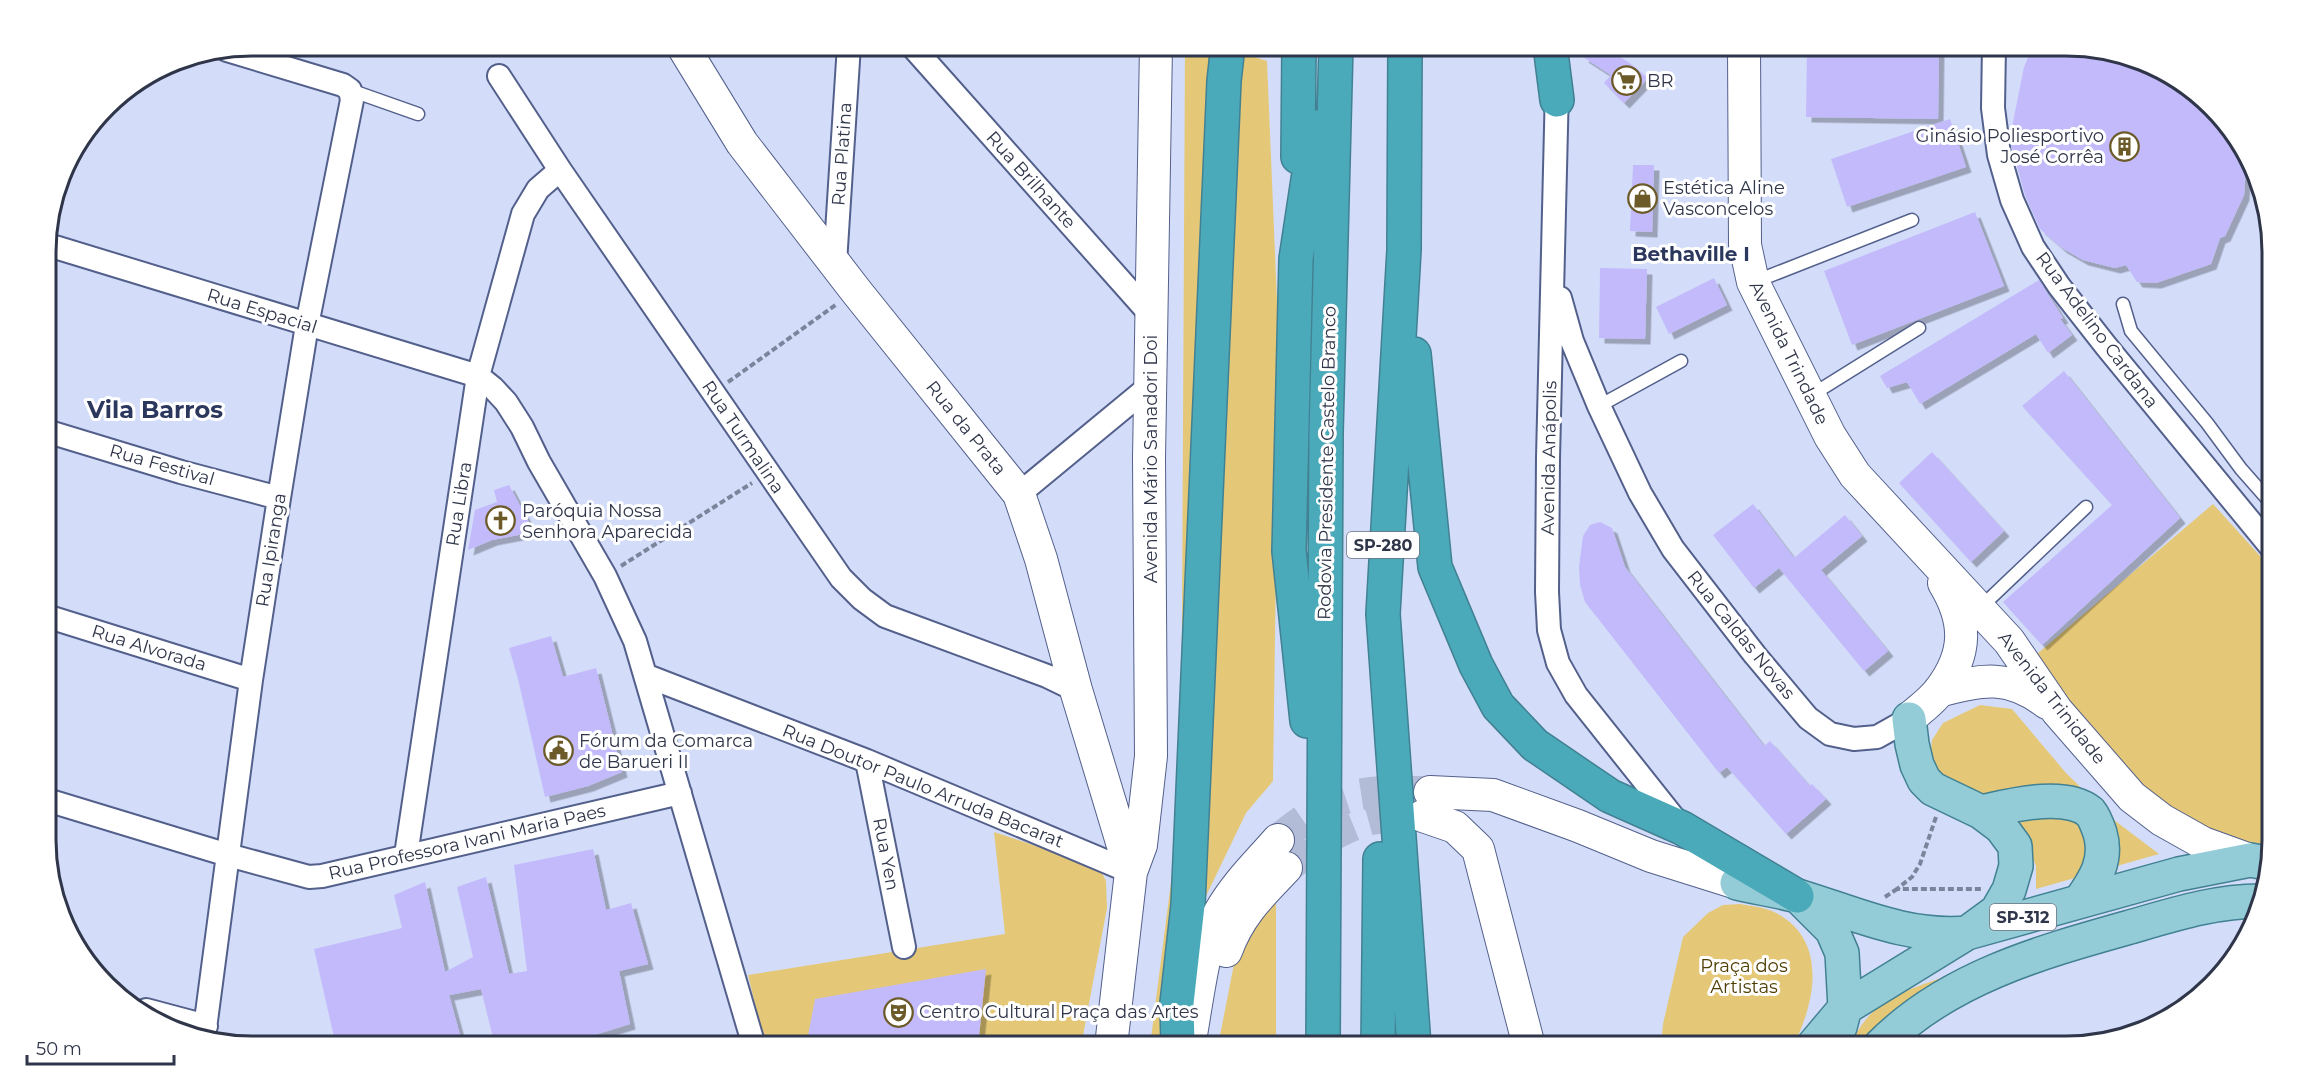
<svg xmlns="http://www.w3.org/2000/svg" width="2317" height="1091" viewBox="0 0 2317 1091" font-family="Montserrat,sans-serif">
<defs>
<filter id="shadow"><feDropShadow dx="5.5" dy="5.5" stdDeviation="0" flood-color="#0004"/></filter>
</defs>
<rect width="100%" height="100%" fill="#d3ddfa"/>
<path fill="#e5c877" d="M 1185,45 L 1217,45 L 1267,61 L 1279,350 L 1273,781 L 1246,813 L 1206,896 L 1183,989 L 1174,1046 L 1150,1046 L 1181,804 Z
M 2213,504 L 2271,568 L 2271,846 L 2208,835 L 2169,816 L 2031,659 Z
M 1980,705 L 2012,709 L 2066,773 L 2114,820 L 2159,854 L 2036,889 L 2036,866 L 2020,828 L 1929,770 L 1932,740 L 1943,723 Z
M 994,832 L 1099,867 L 1106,881 L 1107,908 L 1081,1046 L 765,1046 L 748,975 L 1005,934 Z
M 1276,904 L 1276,1046 L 1218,1046 L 1239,938 L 1266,905 Z
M 1740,904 C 1751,906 1762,907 1772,911 C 1829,937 1816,1002 1793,1046 L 1661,1046 L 1663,1024 L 1683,937 L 1708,913 L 1723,905 Z
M 1949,975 L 1915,996 L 1862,1046 L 1850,1046 C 1871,998 1904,992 1949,975 Z"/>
<path fill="#c3bafc" filter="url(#shadow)" d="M 1591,45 L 1602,45 L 1631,64 L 1648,78 L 1624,103 L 1604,83 L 1611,75 L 1583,57 Z
M 1807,45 L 1939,45 L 1938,119 L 1806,117 Z
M 2033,45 L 2066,45 L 2145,61 L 2230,126 L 2246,166 L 2244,195 L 2225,236 L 2220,238 L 2211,264 L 2156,283 L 2137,282 L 2126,265 L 2115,268 L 2083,260 L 2062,248 L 2040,229 L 2025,195 L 2011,145 L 2013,122 L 2024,67 Z
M 1950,119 L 1966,167 L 1847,207 L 1831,159 Z
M 1633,165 L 1654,165 L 1652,232 L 1630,231 Z
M 1975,212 L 2004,286 L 1852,345 L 1824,271 Z
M 1600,268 L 1647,269 L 1645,339 L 1599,338 Z
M 1714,278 L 1727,305 L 1669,334 L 1656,307 Z
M 2039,280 L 2063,318 L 2060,319 L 2072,335 L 2048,353 L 2036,334 L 1920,404 L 1907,382 L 1887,388 L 1880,376 Z
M 2064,371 L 2180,518 L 2042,645 L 2003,602 L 2112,505 L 2022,406 Z
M 1932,452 L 2004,531 L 1971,562 L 1899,483 Z
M 509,485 L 534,532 L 492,540 L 468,550 L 475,510 L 497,502 L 494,490 Z
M 1753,504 L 1794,558 L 1845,515 L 1862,536 L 1821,570 L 1888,651 L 1864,671 L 1779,568 L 1754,588 L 1713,535 Z
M 1600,522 L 1612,528 L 1625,567 L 1764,746 L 1770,741 L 1810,786 L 1812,784 L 1826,799 L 1786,834 L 1727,767 L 1719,773 L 1585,602 L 1580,585 L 1579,567 L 1583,536 L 1590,525 Z
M 551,636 L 563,677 L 596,668 L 622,772 L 588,786 L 545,797 L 518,679 L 509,648 Z
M 593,849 L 606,910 L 631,903 L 648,964 L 619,971 L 630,1024 L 591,1036 L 543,1046 L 495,1046 L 481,989 L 449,995 L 463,1046 L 336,1046 L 314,949 L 402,928 L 394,895 L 425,882 L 445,972 L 473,957 L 457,887 L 486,877 L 509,974 L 527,971 L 514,865 Z
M 986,969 L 978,1046 L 806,1046 L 815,999 Z"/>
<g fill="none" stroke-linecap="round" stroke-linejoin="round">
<path stroke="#b2bcd7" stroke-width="32" stroke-dasharray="32 16" stroke-linecap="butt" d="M 1278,840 C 1301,821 1332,798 1363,794 C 1382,791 1403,792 1423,792
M 1286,868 C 1311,848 1339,827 1371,819 C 1387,816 1406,817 1423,816"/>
<defs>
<path id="lane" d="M 350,90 L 418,114
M 1754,282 L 1912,220
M 2123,304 L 2131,331 L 2207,423 L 2241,469 L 2271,503
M 1810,396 L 1919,328
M 1599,406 L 1681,361
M 1980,608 L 2086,507"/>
<path id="street" d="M 911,45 L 1151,315
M 1994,45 L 1993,108 L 1999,155 L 2012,200 L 2033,247 L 2059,286 L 2106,346 L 2271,547
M 499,76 L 560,170 L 841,578 L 862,599 L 885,616 L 1047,676 L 1076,690
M 1557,87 L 1548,458 L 1547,592 L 1549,630 L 1558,663 L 1576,695 L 1677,822
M 45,244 L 478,376 L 493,388 L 506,402 L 522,427 L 539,462 L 605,576 L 635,641 L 754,1046
M 835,263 L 849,45
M 1560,298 L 1572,341 L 1599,406 L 1640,493 L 1673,549 L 1755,655 L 1808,718 L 1830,734 L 1854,739 L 1877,737 L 1909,719
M 46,431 L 181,472 L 279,498
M 1019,494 L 1151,385
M 46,616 L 251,680
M 647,676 L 867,761 L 1131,872
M 867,761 L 904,947
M 47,800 L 228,855 L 309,877 L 322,876 L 680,793
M 406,855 L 478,376 L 523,214 L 538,189 L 560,170
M 146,1010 L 206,1026
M 204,1036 L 251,680 L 279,498 L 307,325 L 352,100 L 350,90 L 343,85 L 227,50"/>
<path id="secondary" d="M 682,45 L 742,143 L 856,291 L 1019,494 L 1041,559 L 1076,690 L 1131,872
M 1744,45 L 1745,245 L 1753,282 L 1830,436 L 1855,475 L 2009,641 L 2057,711 L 2132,797 L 2162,820 L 2203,843 L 2250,860
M 1939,691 C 1982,679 2009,674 2047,703
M 1909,719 C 1919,710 1932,701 1940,690 C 1968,653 1967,621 1944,583
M 1430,792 L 1493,795 L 1578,826 L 1651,856 L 1737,883
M 1423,816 L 1455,827 L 1478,849 L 1529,1046
M 1226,951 C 1239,915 1260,895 1286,868
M 1111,1046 L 1131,872 L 1141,845 L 1151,756 L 1149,458 L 1156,45
M 1189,1046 C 1196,1010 1203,942 1220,912 C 1235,885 1258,863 1278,840"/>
<path id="primary" d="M 1981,812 C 2009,806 2065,791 2090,812 C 2094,817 2098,827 2100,833 C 2108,860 2095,880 2080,901
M 1737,883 C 1758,888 1780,891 1801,897 C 1857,914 1906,938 1967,933 L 2179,874 L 2250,860 L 2267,863
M 1801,899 L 1832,930 L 1842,953 L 1845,1008 L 1840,1027
M 1813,1046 L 1845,1008 L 1967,933 L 1997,911 L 2009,890 L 2016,866 L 2015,846 L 2001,827 L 1981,812 L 1933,789 L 1924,780 L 1917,765 L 1912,744 L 1909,719
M 1880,1046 C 1947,978 2041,952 2130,927 C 2172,915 2215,901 2260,901"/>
<path id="highway" d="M 1405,45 L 1404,250 L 1383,614 L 1414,1046
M 1550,45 L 1557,100
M 1298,157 L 1299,45
M 1414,354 L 1435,567 L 1476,665 L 1498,706 L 1535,745 L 1610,796 L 1682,828 L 1797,896
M 1307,721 L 1289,551 L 1296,259 L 1316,127
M 1178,1046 L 1177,1003 L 1188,905 L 1224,81 L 1228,45
M 1323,1046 L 1326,433 L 1336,45
M 1378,1046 L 1380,859"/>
</defs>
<use href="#lane" stroke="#53608b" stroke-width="15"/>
<use href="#street" stroke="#53608b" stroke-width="26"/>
<use href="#secondary" stroke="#53608b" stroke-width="34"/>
<use href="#primary" stroke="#428193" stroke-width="36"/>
<use href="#highway" stroke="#428193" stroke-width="36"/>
<path stroke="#7c849c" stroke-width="4" stroke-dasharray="6 3" stroke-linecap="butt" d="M 728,382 L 837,304
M 621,566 L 752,483
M 1936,817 L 1920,864 L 1912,877 L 1897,889 L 1982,889
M 1885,897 L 1897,889"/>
<use href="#lane" stroke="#fff" stroke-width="12"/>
<use href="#street" stroke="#fff" stroke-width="22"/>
<use href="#secondary" stroke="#fff" stroke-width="32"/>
<use href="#primary" stroke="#93ccd6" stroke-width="33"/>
<use href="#highway" stroke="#4baaba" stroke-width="33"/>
</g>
<defs>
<symbol id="supermarket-ring" viewBox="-11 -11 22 22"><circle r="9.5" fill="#fff" stroke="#6c5b29" stroke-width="1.5"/><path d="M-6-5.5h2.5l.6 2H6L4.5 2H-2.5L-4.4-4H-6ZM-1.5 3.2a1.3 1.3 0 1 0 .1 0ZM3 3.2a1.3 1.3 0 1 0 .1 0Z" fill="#6c5b29"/></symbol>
<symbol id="building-ring" viewBox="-11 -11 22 22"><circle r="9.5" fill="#fff" stroke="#6c5b29" stroke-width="1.5"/><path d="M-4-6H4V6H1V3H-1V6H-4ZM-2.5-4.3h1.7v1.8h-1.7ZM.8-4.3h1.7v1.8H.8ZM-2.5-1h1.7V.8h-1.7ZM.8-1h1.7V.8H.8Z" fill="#6c5b29"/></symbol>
<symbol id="shop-ring" viewBox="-11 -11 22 22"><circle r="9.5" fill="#fff" stroke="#6c5b29" stroke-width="1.5"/><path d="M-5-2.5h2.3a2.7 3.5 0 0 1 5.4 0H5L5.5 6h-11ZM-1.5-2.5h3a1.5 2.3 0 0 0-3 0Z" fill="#6c5b29"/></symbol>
<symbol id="church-ring" viewBox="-11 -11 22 22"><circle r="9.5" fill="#fff" stroke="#6c5b29" stroke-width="1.5"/><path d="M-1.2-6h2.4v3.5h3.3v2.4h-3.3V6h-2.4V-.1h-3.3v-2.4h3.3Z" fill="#6c5b29"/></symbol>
<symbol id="civic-ring" viewBox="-11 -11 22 22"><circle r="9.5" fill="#fff" stroke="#6c5b29" stroke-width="1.5"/><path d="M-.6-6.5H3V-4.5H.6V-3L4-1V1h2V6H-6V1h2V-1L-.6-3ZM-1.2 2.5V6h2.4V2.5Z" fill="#6c5b29"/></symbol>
<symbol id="theatre-ring" viewBox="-11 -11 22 22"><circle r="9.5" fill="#fff" stroke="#6c5b29" stroke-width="1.5"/><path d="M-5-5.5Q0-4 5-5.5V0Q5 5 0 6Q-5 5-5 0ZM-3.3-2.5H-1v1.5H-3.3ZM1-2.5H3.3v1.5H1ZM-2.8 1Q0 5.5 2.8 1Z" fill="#6c5b29"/></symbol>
</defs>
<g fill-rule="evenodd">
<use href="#supermarket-ring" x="1610" y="64" width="33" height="33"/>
<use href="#building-ring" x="2108" y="130" width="33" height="33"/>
<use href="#shop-ring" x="1626" y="182" width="33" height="33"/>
<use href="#church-ring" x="484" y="504" width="33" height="33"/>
<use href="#civic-ring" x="542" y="734" width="33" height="33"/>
<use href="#theatre-ring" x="882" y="996" width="33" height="33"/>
</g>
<g text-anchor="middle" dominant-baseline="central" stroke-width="6" stroke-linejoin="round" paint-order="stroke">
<g fill="#fff" stroke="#6e7280" stroke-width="1.5">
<rect x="1347" y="532" width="72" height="26" rx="4.5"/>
<rect x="1990" y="904" width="66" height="26" rx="4.5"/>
</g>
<g font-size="16" font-weight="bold" fill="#30364a">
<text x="1383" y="545">SP-280</text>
<text x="2023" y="917">SP-312</text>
</g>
<g font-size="18" fill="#30364a" stroke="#fff" text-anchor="start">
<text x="1647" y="81">BR</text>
<text x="2104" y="136" text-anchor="end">Ginásio Poliesportivo<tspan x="2104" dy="21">José Corrêa</tspan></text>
<text x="1663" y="188">Estética Aline<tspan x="1663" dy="21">Vasconcelos</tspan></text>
<text x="522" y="511">Paróquia Nossa<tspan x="522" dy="21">Senhora Aparecida</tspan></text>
<text x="579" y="741">Fórum da Comarca<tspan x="579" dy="21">de Barueri II</tspan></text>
<text x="919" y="1012">Centro Cultural Praça das Artes</text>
</g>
<g font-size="18" fill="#30364a" stroke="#fff">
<text transform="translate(842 154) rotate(-86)">Rua Platina</text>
<text transform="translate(1031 180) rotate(48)">Rua Brilhante</text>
<text transform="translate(262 311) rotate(17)">Rua Espacial</text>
<text transform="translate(2097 330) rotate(53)">Rua Adelino Cardana</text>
<text transform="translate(1789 353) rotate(64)">Avenida Trindade</text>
<text transform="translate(966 428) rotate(51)">Rua da Prata</text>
<text transform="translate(743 437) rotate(56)">Rua Turmalina</text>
<text transform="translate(1549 458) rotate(-89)">Avenida Anápolis</text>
<text transform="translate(1151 459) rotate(-90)">Avenida Mário Sanadori Doi</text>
<text transform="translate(1327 463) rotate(-89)">Rodovia Presidente Castelo Branco</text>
<text transform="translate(162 465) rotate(16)">Rua Festival</text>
<text transform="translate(459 504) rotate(-81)">Rua Libra</text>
<text transform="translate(271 550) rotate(-81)">Rua Ipiranga</text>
<text transform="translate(1741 635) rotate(51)">Rua Caldas Novas</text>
<text transform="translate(149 648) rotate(17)">Rua Alvorada</text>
<text transform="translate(2052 698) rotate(52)">Avenida Trinidade</text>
<text transform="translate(923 786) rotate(22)">Rua Doutor Paulo Arruda Bacarat</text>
<text transform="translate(467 842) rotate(-13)">Rua Professora Ivani Maria Paes</text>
<text transform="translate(886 854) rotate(79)">Rua Yen</text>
</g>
<g font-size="18" fill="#4f3e04" stroke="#fff">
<text x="1744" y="966">Praça dos<tspan x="1744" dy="21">Artistas</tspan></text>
</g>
<g font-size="20" font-weight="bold" fill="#2c375e" stroke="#fff">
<text x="1691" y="254">Bethaville I</text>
</g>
<g font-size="24" font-weight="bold" fill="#2c375e" stroke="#fff">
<text x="155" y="409">Vila Barros</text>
</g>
</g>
<path d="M0 0H2317V1091H0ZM252 56H2066A196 196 0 0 1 2262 252V840A196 196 0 0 1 2066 1036H252A196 196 0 0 1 56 840V252A196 196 0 0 1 252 56Z" fill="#fff" fill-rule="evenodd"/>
<path fill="none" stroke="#30364a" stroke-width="3" d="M252 56H2066A196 196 0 0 1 2262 252V840A196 196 0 0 1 2066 1036H252A196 196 0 0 1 56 840V252A196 196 0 0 1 252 56Z"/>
<path d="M27 1055v9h147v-9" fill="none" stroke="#30364a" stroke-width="3"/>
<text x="36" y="1055" font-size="18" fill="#30364a" stroke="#ffffff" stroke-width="4.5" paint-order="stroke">50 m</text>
</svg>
